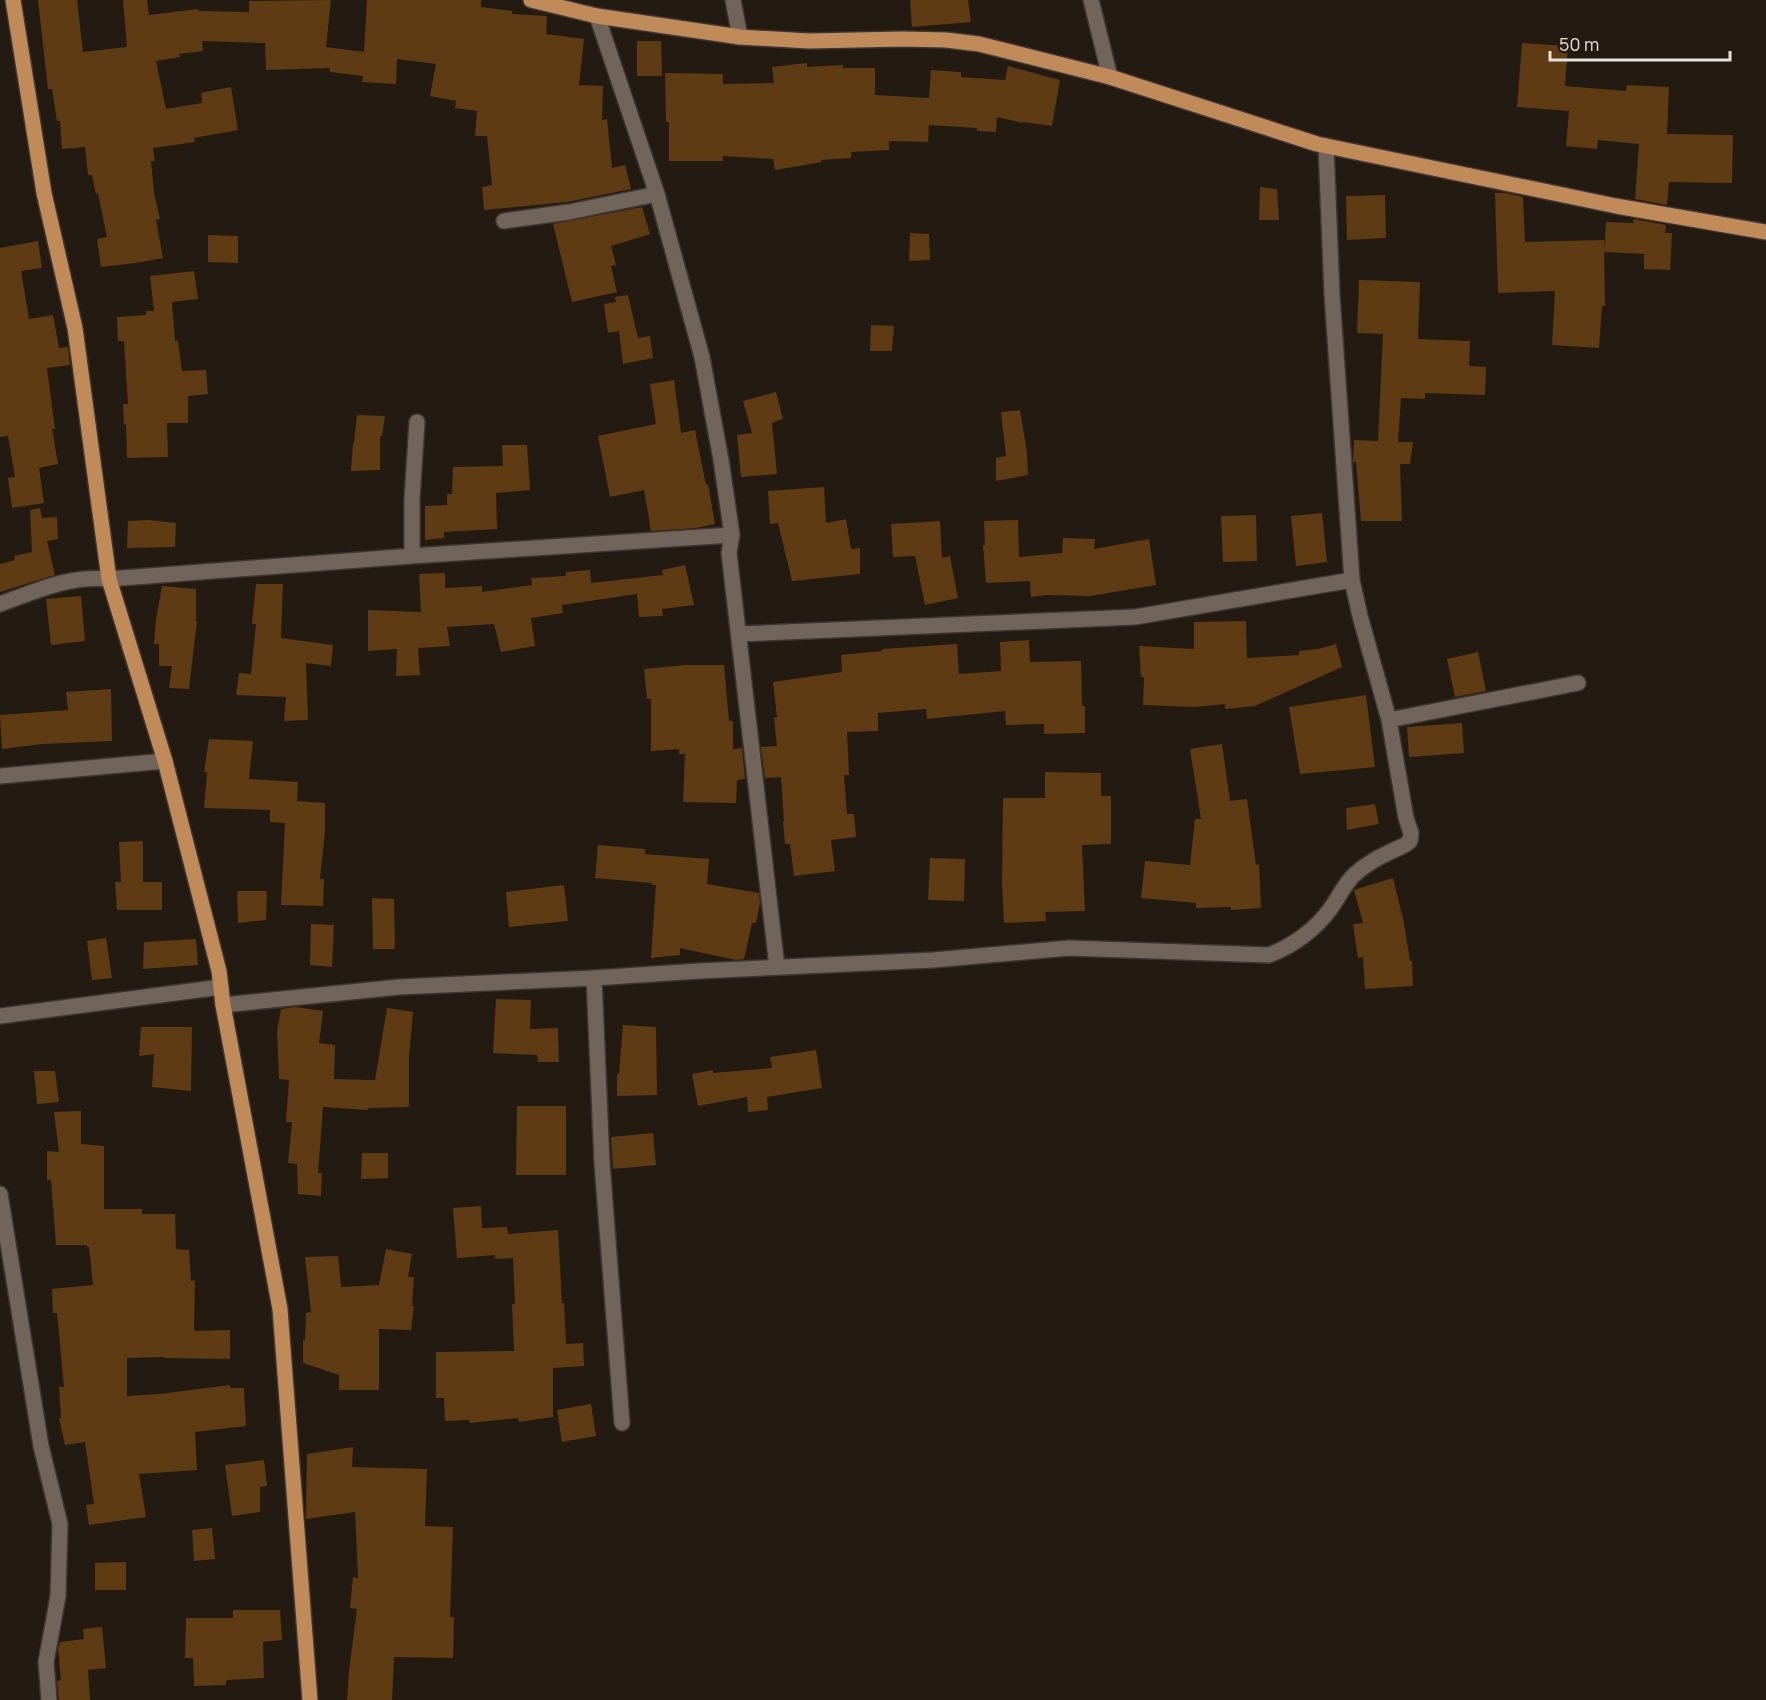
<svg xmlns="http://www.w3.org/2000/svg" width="1766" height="1700" viewBox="0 0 1766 1700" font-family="Manrope,sans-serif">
<rect width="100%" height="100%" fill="#231a12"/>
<path fill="#5f3b14" d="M 38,0 L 77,0 L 83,52 L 127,47 L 123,0 L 147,0 L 149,15 L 198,9 L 198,11 L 249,12 L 249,1 L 331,0 L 326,47 L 364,52 L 367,0 L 481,0 L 481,7 L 512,11 L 512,14 L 547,16 L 546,34 L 584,39 L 579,85 L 603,86 L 602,120 L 607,119 L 612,168 L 625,165 L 631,189 L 567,202 L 484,210 L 482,187 L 492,185 L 487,136 L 475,136 L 477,111 L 455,108 L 456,101 L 430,96 L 436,64 L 397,59 L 396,84 L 362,82 L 363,76 L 330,72 L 330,68 L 266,70 L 265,43 L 202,41 L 203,51 L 179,54 L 180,57 L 156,61 L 166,109 L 202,103 L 201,93 L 231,87 L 238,130 L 194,138 L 195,142 L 153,148 L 155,161 L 151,161 L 154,193 L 160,219 L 156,220 L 163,258 L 136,263 L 101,267 L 97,239 L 107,237 L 98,193 L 96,194 L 92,175 L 88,175 L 85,147 L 62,149 L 60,121 L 57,121 L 52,89 L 48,89 Z
M 910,0 L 968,0 L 971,22 L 912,27 Z
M 637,41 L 661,41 L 662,76 L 637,76 Z
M 1522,43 L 1568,46 L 1565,86 L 1626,91 L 1627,85 L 1669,87 L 1667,134 L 1733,135 L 1732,183 L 1669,182 L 1667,205 L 1635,199 L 1639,144 L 1598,140 L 1597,149 L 1566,146 L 1569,111 L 1517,107 Z
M 807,63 L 807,67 L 843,65 L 843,68 L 875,68 L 875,95 L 929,98 L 931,70 L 961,72 L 961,77 L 1005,80 L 1008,66 L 1060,80 L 1052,126 L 1023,122 L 1023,123 L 997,117 L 996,132 L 977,131 L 977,128 L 929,125 L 928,142 L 889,141 L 889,150 L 851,152 L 851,158 L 821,160 L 822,162 L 775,170 L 773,159 L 723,156 L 723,161 L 669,161 L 669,122 L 666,122 L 665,73 L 723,74 L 723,84 L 774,83 L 772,67 Z
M 1260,187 L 1277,189 L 1279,220 L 1259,220 Z
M 1495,193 L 1506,193 L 1523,197 L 1525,242 L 1604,240 L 1605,306 L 1602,306 L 1599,348 L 1552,345 L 1555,291 L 1498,293 Z
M 1385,195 L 1386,238 L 1347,240 L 1346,196 Z
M 642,207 L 650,234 L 611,246 L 616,265 L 611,266 L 617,292 L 572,302 L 553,224 Z
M 1634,219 L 1666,225 L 1665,233 L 1672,233 L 1670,270 L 1644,269 L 1644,254 L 1604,252 L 1606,222 L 1633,223 Z
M 910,233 L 929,234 L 930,260 L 909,261 Z
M 208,235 L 238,236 L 238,263 L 208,262 Z
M 38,241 L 42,268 L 21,271 L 29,319 L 53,315 L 59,348 L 68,347 L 70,365 L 47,368 L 55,429 L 52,429 L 58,464 L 39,468 L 44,503 L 12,508 L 8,478 L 15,477 L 8,436 L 0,437 L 0,248 Z
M 194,271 L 198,299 L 172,302 L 175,341 L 178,341 L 182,371 L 206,370 L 208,394 L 188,396 L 188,423 L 167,423 L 168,457 L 127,458 L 126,424 L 124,425 L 123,404 L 128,404 L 124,341 L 118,341 L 117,317 L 146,315 L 146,311 L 154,311 L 150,276 Z
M 1359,280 L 1420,282 L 1418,339 L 1470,341 L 1469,366 L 1486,367 L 1485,395 L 1425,393 L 1425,399 L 1401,398 L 1398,442 L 1413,442 L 1410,464 L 1400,464 L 1402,521 L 1361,521 L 1356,462 L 1353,462 L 1354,440 L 1378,441 L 1383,334 L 1357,333 Z
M 628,295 L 638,338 L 650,336 L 653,358 L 623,364 L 619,331 L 608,333 L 604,304 L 616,302 L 615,297 Z
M 871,325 L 894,326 L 892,351 L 870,351 Z
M 674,380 L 681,433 L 695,430 L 706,485 L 708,484 L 715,524 L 696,528 L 651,531 L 644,490 L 610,497 L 598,436 L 656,424 L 650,384 Z
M 776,392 L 783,419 L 772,423 L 777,474 L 741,477 L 737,435 L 752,433 L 743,401 Z
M 1020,410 L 1027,453 L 1028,475 L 996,481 L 996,458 L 1006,456 L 1001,412 Z
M 357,415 L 385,416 L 382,436 L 380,436 L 380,470 L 351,471 L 353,443 L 354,443 Z
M 502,445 L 527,445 L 530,490 L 496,493 L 497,529 L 444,532 L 444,538 L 425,540 L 425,506 L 447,505 L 447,494 L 452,494 L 453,467 L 503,466 Z
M 824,487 L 826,523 L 846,519 L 851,549 L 860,548 L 860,574 L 792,581 L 778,523 L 770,524 L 768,491 Z
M 40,508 L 42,518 L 57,517 L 58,539 L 47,541 L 55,575 L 0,592 L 0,564 L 15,560 L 14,556 L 32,552 L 30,510 Z
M 1322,513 L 1327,562 L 1296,566 L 1291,516 Z
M 1256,515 L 1257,561 L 1223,562 L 1221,516 Z
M 149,520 L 176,523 L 175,547 L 127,548 L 128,521 Z
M 1018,520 L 1019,557 L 1062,553 L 1063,538 L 1095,539 L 1094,549 L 1149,539 L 1156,585 L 1090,596 L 1047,595 L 1031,597 L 1030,581 L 986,583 L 983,545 L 985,545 L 984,521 Z
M 940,521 L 942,558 L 950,556 L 958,598 L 925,605 L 915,556 L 893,557 L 891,524 Z
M 685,565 L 694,605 L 662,609 L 663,616 L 639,617 L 637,594 L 562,605 L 563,613 L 531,618 L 535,646 L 501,652 L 494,624 L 447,627 L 450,646 L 418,648 L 420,675 L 396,676 L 397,649 L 368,651 L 368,610 L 421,612 L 419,574 L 445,573 L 445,588 L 482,586 L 482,592 L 532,585 L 531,578 L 566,576 L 566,572 L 590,570 L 591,583 L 663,575 L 662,570 Z
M 256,584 L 283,584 L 281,638 L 333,645 L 331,666 L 306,663 L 308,720 L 284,721 L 286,697 L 236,695 L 239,673 L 251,674 L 256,624 L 252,624 Z
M 162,586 L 196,589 L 196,621 L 197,621 L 189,689 L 169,688 L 172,666 L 159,666 L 159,644 L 154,644 L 156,619 Z
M 81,596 L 85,641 L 51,645 L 46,599 Z
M 1246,621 L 1247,658 L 1299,655 L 1299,651 L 1318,649 L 1336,644 L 1342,667 L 1255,706 L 1225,709 L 1225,704 L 1195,707 L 1143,705 L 1144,677 L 1141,677 L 1139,646 L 1194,649 L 1194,622 Z
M 1029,640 L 1030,662 L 1081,661 L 1082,706 L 1085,706 L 1085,733 L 1044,734 L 1044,724 L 1006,725 L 1005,711 L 927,719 L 926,709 L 878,713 L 878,731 L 847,732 L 849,775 L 844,775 L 847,814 L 854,814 L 856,837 L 831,840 L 835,871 L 794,876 L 790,844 L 785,844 L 783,821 L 784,821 L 781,777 L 765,778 L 761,747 L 777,746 L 774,718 L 777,717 L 773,682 L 842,672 L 841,655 L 882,651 L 882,649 L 957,644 L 959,674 L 1001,671 L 1000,642 Z
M 1478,652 L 1486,691 L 1455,697 L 1447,659 Z
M 686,665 L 724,665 L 729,721 L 733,721 L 733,749 L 742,748 L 745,779 L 737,780 L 736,803 L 683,802 L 685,754 L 679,754 L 679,749 L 651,751 L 651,699 L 647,699 L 644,669 Z
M 111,689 L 112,741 L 42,744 L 2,749 L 0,715 L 68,710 L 66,692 Z
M 1366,695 L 1375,767 L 1300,774 L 1289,707 Z
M 1462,723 L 1464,753 L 1409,757 L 1407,727 Z
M 209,739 L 253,741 L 249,779 L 298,782 L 297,801 L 325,803 L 325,831 L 320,879 L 324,879 L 323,906 L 281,905 L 285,823 L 270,822 L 270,810 L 204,808 L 207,772 L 204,772 Z
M 1222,744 L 1230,801 L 1247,799 L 1256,865 L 1259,864 L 1261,908 L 1231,910 L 1231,907 L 1196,908 L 1196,903 L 1141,898 L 1145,861 L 1190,865 L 1195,819 L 1201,819 L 1190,749 Z
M 1045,772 L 1101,773 L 1101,796 L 1111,796 L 1111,844 L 1082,845 L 1085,911 L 1045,912 L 1046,921 L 1004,923 L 1002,884 L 1003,798 L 1045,798 Z
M 1375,804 L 1379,824 L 1347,830 L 1346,808 Z
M 143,841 L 143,882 L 162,882 L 162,910 L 117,910 L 115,882 L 121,882 L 119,842 Z
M 598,845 L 645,849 L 645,854 L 709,859 L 707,884 L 759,893 L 760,903 L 756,923 L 752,923 L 744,959 L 736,960 L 680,948 L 680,955 L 651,958 L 656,885 L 652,885 L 652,883 L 595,878 Z
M 930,858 L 965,859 L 964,901 L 928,900 Z
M 1393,878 L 1404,923 L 1410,961 L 1412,961 L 1413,986 L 1365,989 L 1363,957 L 1358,958 L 1353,924 L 1363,923 L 1354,890 Z
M 564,885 L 568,921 L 509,927 L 506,892 Z
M 237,891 L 267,891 L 266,920 L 238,923 Z
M 372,898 L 394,899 L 395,949 L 373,949 Z
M 311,924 L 334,925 L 332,967 L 310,965 Z
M 106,938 L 112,978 L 92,980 L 87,941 Z
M 196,939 L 198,965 L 143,969 L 144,942 Z
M 496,999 L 531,1000 L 530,1029 L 558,1028 L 559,1062 L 538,1062 L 537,1055 L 493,1053 Z
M 296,1007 L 323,1011 L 319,1043 L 335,1045 L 334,1079 L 375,1080 L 387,1008 L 413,1012 L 409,1057 L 409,1107 L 368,1108 L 368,1110 L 323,1107 L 318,1173 L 322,1173 L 321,1196 L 298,1194 L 297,1164 L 288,1163 L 292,1122 L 286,1122 L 289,1080 L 279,1079 L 277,1032 L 281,1009 Z
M 623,1025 L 656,1027 L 657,1095 L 617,1096 L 617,1074 L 619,1074 Z
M 141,1027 L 192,1027 L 191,1091 L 152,1087 L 154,1054 L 139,1056 Z
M 816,1050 L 822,1088 L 767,1097 L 768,1110 L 748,1112 L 747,1097 L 698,1106 L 692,1074 L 713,1070 L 713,1073 L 772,1068 L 770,1057 Z
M 34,1071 L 55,1071 L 59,1102 L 37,1104 Z
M 517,1106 L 566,1106 L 566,1175 L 516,1175 Z
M 81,1111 L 81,1144 L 104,1146 L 104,1209 L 142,1209 L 142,1214 L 175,1214 L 176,1249 L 189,1250 L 191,1281 L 195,1280 L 194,1331 L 230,1330 L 230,1359 L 164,1358 L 164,1357 L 127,1358 L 127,1396 L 160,1394 L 230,1385 L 230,1388 L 244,1388 L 246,1426 L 195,1432 L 197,1470 L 139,1474 L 146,1517 L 89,1525 L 86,1505 L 94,1504 L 85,1442 L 65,1445 L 59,1418 L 61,1418 L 59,1387 L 64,1387 L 57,1313 L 53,1313 L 52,1289 L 93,1285 L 89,1247 L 87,1247 L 87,1245 L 56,1245 L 51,1180 L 47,1180 L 47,1151 L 59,1152 L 54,1112 Z
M 653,1133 L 656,1165 L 613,1169 L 611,1137 Z
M 362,1153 L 388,1153 L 388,1178 L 361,1179 Z
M 481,1206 L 482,1228 L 507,1227 L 508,1234 L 558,1230 L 562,1303 L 564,1303 L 566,1344 L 583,1343 L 584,1366 L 553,1368 L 553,1417 L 519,1422 L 518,1418 L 470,1423 L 469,1420 L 445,1421 L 444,1398 L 436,1398 L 436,1352 L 514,1351 L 512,1304 L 515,1304 L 513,1258 L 495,1259 L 495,1255 L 457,1258 L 453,1208 Z
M 386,1249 L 412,1254 L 408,1277 L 414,1277 L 412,1306 L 414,1306 L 411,1330 L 379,1329 L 379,1390 L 339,1390 L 339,1375 L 303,1363 L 303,1340 L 305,1341 L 306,1313 L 311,1312 L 305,1257 L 338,1256 L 341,1287 L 379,1285 Z
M 591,1404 L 596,1436 L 562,1442 L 557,1410 Z
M 353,1447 L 352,1467 L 427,1469 L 425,1526 L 453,1527 L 450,1617 L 454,1617 L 453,1658 L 394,1657 L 392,1700 L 347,1700 L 349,1671 L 357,1609 L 350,1608 L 353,1577 L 358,1578 L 355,1512 L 306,1519 L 307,1454 Z
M 264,1460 L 267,1486 L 260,1487 L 260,1512 L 232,1516 L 225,1465 Z
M 212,1528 L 215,1559 L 194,1561 L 192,1530 Z
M 126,1562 L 126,1590 L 95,1590 L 95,1563 Z
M 233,1610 L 280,1610 L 282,1640 L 263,1642 L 264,1678 L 226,1680 L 226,1685 L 194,1686 L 193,1658 L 185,1658 L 186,1618 L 233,1618 Z
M 102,1627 L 106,1668 L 88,1670 L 90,1700 L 59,1700 L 57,1681 L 61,1680 L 58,1649 L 60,1642 L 84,1639 L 83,1629 Z"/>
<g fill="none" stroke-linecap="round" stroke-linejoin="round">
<defs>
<path id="minor" d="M 733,0 L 740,37
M 1091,0 L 1110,77
M 597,16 L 657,194 L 702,357 L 721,460 L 732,535 L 729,553 L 777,967
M 504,221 L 569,212 L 657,194
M 412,556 L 412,499 L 417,422
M 0,604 C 37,591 69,575 109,579 L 412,556 L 732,535
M 740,634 L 1135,617 L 1352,580
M 1389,720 L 1578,683
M 0,776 L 165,761
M 594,978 L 602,1163 L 622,1423
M 223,1005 L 399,987 L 594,978 L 699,971 L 933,960 L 1069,948 L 1269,955 C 1293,946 1316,929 1331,908 C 1339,897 1345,883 1355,874 C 1365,865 1377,858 1390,852 C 1397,848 1404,847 1410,841 L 1411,833 L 1406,818 L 1389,720 L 1360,616 L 1352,580 L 1332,295 L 1326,146
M 0,1016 L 221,987
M 0,1194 L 41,1446 L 60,1524 L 58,1596 L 46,1662 L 49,1700"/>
<path id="major" d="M 13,0 L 44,193 L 75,328 L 109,579 L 165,761 L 219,971 L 223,1005 L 280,1309 L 310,1700
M 531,0 L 597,16 L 740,37 L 809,41 L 903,39 L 946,40 L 979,44 L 1110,77 L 1317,144 L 1616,206 L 1766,232"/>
</defs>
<use href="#minor" stroke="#3c3531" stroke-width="18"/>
<use href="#major" stroke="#3c3531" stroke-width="18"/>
<use href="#minor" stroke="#71655b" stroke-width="15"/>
<use href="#major" stroke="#c08b58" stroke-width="15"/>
</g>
<path d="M1550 51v9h180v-9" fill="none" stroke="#e8e1db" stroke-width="3"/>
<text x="1559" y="51" font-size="18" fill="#e8e1db" stroke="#231a12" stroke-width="4.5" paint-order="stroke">50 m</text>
</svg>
